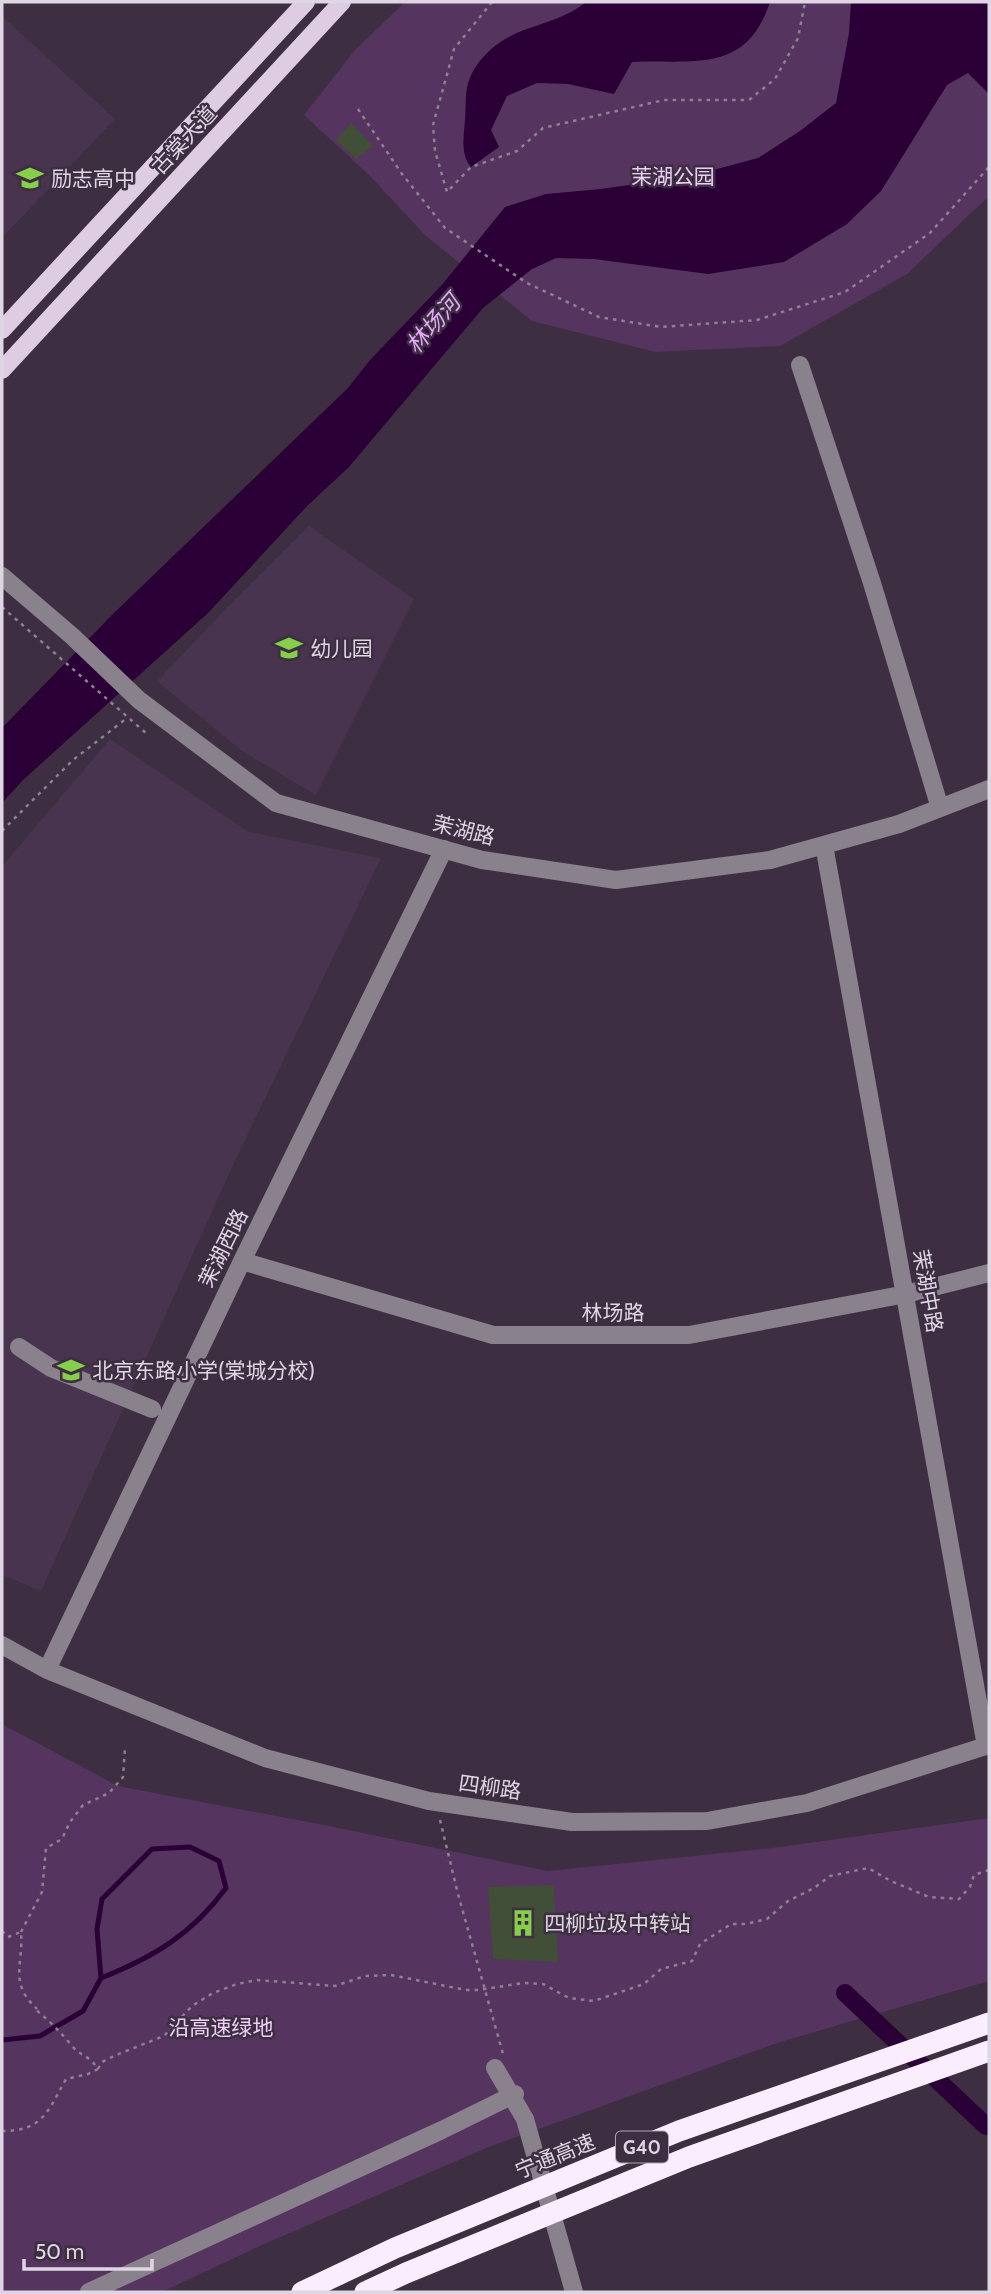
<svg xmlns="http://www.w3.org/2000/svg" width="991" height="2294" viewBox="0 0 991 2294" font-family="Cabin,'Noto Sans SC',sans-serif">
<rect width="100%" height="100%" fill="#3d2e42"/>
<path fill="#48344e" d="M 2,16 L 115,119 L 2,238 Z
M 309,526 L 414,599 L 316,795 L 242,751 L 157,681 L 220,615 Z
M 110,739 L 249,832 L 381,858 L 233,1165 L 41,1591 L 2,1575 L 2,866 Z"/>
<path fill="#55345f" d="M 405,2 L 989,2 L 989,196 L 907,274 L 780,346 L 655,352 L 532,321 L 426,236 L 370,176 L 304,115 L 355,50 Z
M 2,1724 L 118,1786 L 324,1825 L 548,1871 L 772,1848 L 989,1818 L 989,1981 L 777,2043 L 491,2146 L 262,2245 L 162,2292 L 2,2292 Z"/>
<path fill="#2a0036" d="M 586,2 L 770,2 C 746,75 693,59 632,62 L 614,94 L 568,84 L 537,83 L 507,96 L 491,130 L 499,147 L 471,167 C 460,155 464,135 465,120 C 466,110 465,98 467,88 C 473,59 500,38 527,29 C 547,22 569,16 586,2 Z
M 851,2 L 989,2 L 989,94 L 968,73 L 947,85 L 881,191 L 847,224 L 784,262 L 708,274 L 594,259 L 556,258 L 532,269 L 483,308 L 348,468 L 308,505 L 208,613 L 23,780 L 2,803 L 2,728 L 114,613 L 348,388 L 370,360 L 441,286 L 505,207 L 546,194 L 601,189 L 691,176 L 758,158 L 800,131 L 836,103 L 849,33 Z"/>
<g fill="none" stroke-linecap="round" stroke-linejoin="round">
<path stroke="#2a0036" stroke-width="5" d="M 2,2040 L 40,2036 L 83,2011 L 101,1978 L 97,1929 L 102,1899 L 152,1849 L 190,1847 L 219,1861 L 226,1888 C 192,1934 154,1957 101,1978"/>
<path stroke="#2a0036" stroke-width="18" d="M 845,1993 L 986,2126"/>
</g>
<path fill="#414f38" d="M 351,123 L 373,146 L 356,159 L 336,140 Z
M 554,1885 L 558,1962 L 493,1959 L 488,1887 Z"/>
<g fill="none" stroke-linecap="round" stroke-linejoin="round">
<path stroke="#8d8192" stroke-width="2.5" stroke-dasharray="3.5 5" stroke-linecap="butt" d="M 492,2 L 454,49 L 433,125 L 435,151 L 447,192 L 471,167 L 517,151 L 543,128 L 664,100 L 749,100 L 775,79 L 798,38 L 805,2
M 358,109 L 402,174 L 445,228 L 527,283 L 599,317 L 661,327 L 757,320 L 845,292 L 930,233 L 989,167
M 2,607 L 147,734
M 2,831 L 73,760 L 127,718
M 440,1820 L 458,1894 L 503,2054
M 2,1931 L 8,1937 L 21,1932 C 24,1964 8,1982 37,2009
M 21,1932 L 42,1892 L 46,1848 L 62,1839 L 70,1822 L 83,1805 L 109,1793 L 123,1777 L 125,1747
M 98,2069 L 102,2062 L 116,2055 L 164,2036 L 192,2006 L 213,1993 L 237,1984 L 257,1980 L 335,1986 L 365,1976 L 391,1975 L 466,1990 L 479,1990 L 523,1983 L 543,1984 L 569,1998 L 594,2001 L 644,1984 L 661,1969 L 692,1961 L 700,1944 L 731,1924 L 746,1924 L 767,1919 L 788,1901 L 814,1888 L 830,1876 L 868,1868 L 891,1881 L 929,1897 L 959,1899 L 970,1887 L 974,1875 L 989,1870
M 2,2131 C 43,2131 48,2111 66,2079 L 88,2074 L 98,2069 C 88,2054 80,2056 73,2047 C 61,2033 50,2021 36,2010"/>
<path stroke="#89818b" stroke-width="18" d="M 800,365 L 872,583 L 940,808
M 2,576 L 72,636 L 139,700 L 276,803 L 482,860 L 616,880 L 770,860 L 899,824 L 989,789
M 824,845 L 986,1746
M 242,1261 L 493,1335 L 689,1335 L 906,1294 L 989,1273
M 19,1347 L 51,1368 L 152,1409
M 2,1645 L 47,1670 L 265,1758 L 429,1801 L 572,1822 L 707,1821 L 807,1803 L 989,1745
M 47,1670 L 242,1261 L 444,849
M 495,2068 L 525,2119 L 574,2292
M 89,2292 L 442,2130 L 515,2094"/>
<path stroke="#ddcce2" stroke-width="18" d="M 2,330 L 306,2
M 2,370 L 342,2"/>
<path stroke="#faeefe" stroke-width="21" d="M 302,2292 L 395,2248 L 679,2131 L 989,2023
M 365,2292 L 406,2273 L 689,2157 L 989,2051"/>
</g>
<defs>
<symbol id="school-bare" viewBox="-9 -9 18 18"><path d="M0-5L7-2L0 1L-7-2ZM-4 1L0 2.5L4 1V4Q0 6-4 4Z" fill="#86cf4b" stroke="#3d2e42" stroke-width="2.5" paint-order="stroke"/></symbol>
<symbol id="building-bare" viewBox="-9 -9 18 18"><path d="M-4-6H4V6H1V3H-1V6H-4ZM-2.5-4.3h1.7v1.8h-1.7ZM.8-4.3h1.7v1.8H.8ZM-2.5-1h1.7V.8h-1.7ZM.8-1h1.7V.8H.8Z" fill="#86cf4b" stroke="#3d2e42" stroke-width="2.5" paint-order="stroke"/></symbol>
</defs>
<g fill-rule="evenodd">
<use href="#school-bare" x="11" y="159" width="38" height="38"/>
<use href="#school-bare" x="270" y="629" width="38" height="38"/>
<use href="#school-bare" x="52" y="1351" width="38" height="38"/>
<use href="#building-bare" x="504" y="1904" width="38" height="38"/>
</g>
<g text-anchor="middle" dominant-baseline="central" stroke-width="5" stroke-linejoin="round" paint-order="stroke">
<rect fill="#3d2e42" stroke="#aea4b3" stroke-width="2" x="616" y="2131.5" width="52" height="31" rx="5"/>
<g font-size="19" font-weight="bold" fill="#dfd6e3">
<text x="642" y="2147">G40</text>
</g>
<g font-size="21" fill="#dfd6e3" stroke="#3d2e42">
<text transform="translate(184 140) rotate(-47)">古棠大道</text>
<text transform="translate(464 830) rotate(14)">茉湖路</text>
<text transform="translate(223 1248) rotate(-64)">茉湖西路</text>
<text transform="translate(928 1291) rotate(80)">茉湖中路</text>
<text x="613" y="1312">林场路</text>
<text transform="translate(490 1787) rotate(8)">四柳路</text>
<text transform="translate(555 2156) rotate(-22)">宁通高速</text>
</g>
<g font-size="21" fill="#ebcdf5" stroke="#3d2e42">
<text x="673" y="176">茉湖公园</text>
<text x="221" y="2027">沿高速绿地</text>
</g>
<g font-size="21" fill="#dfd6e3" stroke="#3d2e42" text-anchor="start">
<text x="51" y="178">励志高中</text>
<text x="310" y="648">幼儿园</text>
<text x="92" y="1370">北京东路小学(棠城分校)</text>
<text x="544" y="1923">四柳垃圾中转站</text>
</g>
<g font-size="23" font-style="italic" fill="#e5a9f8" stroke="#3d2e42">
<text transform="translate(433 324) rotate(-49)">林场河</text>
</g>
</g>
<rect width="991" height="2294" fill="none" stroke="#dfd6e3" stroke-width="7"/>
<path d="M24 2259v10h128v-10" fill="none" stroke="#dfd6e3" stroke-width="3.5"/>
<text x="35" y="2259" font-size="21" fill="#dfd6e3" stroke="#3d2e42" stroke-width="5" paint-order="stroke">50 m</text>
</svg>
